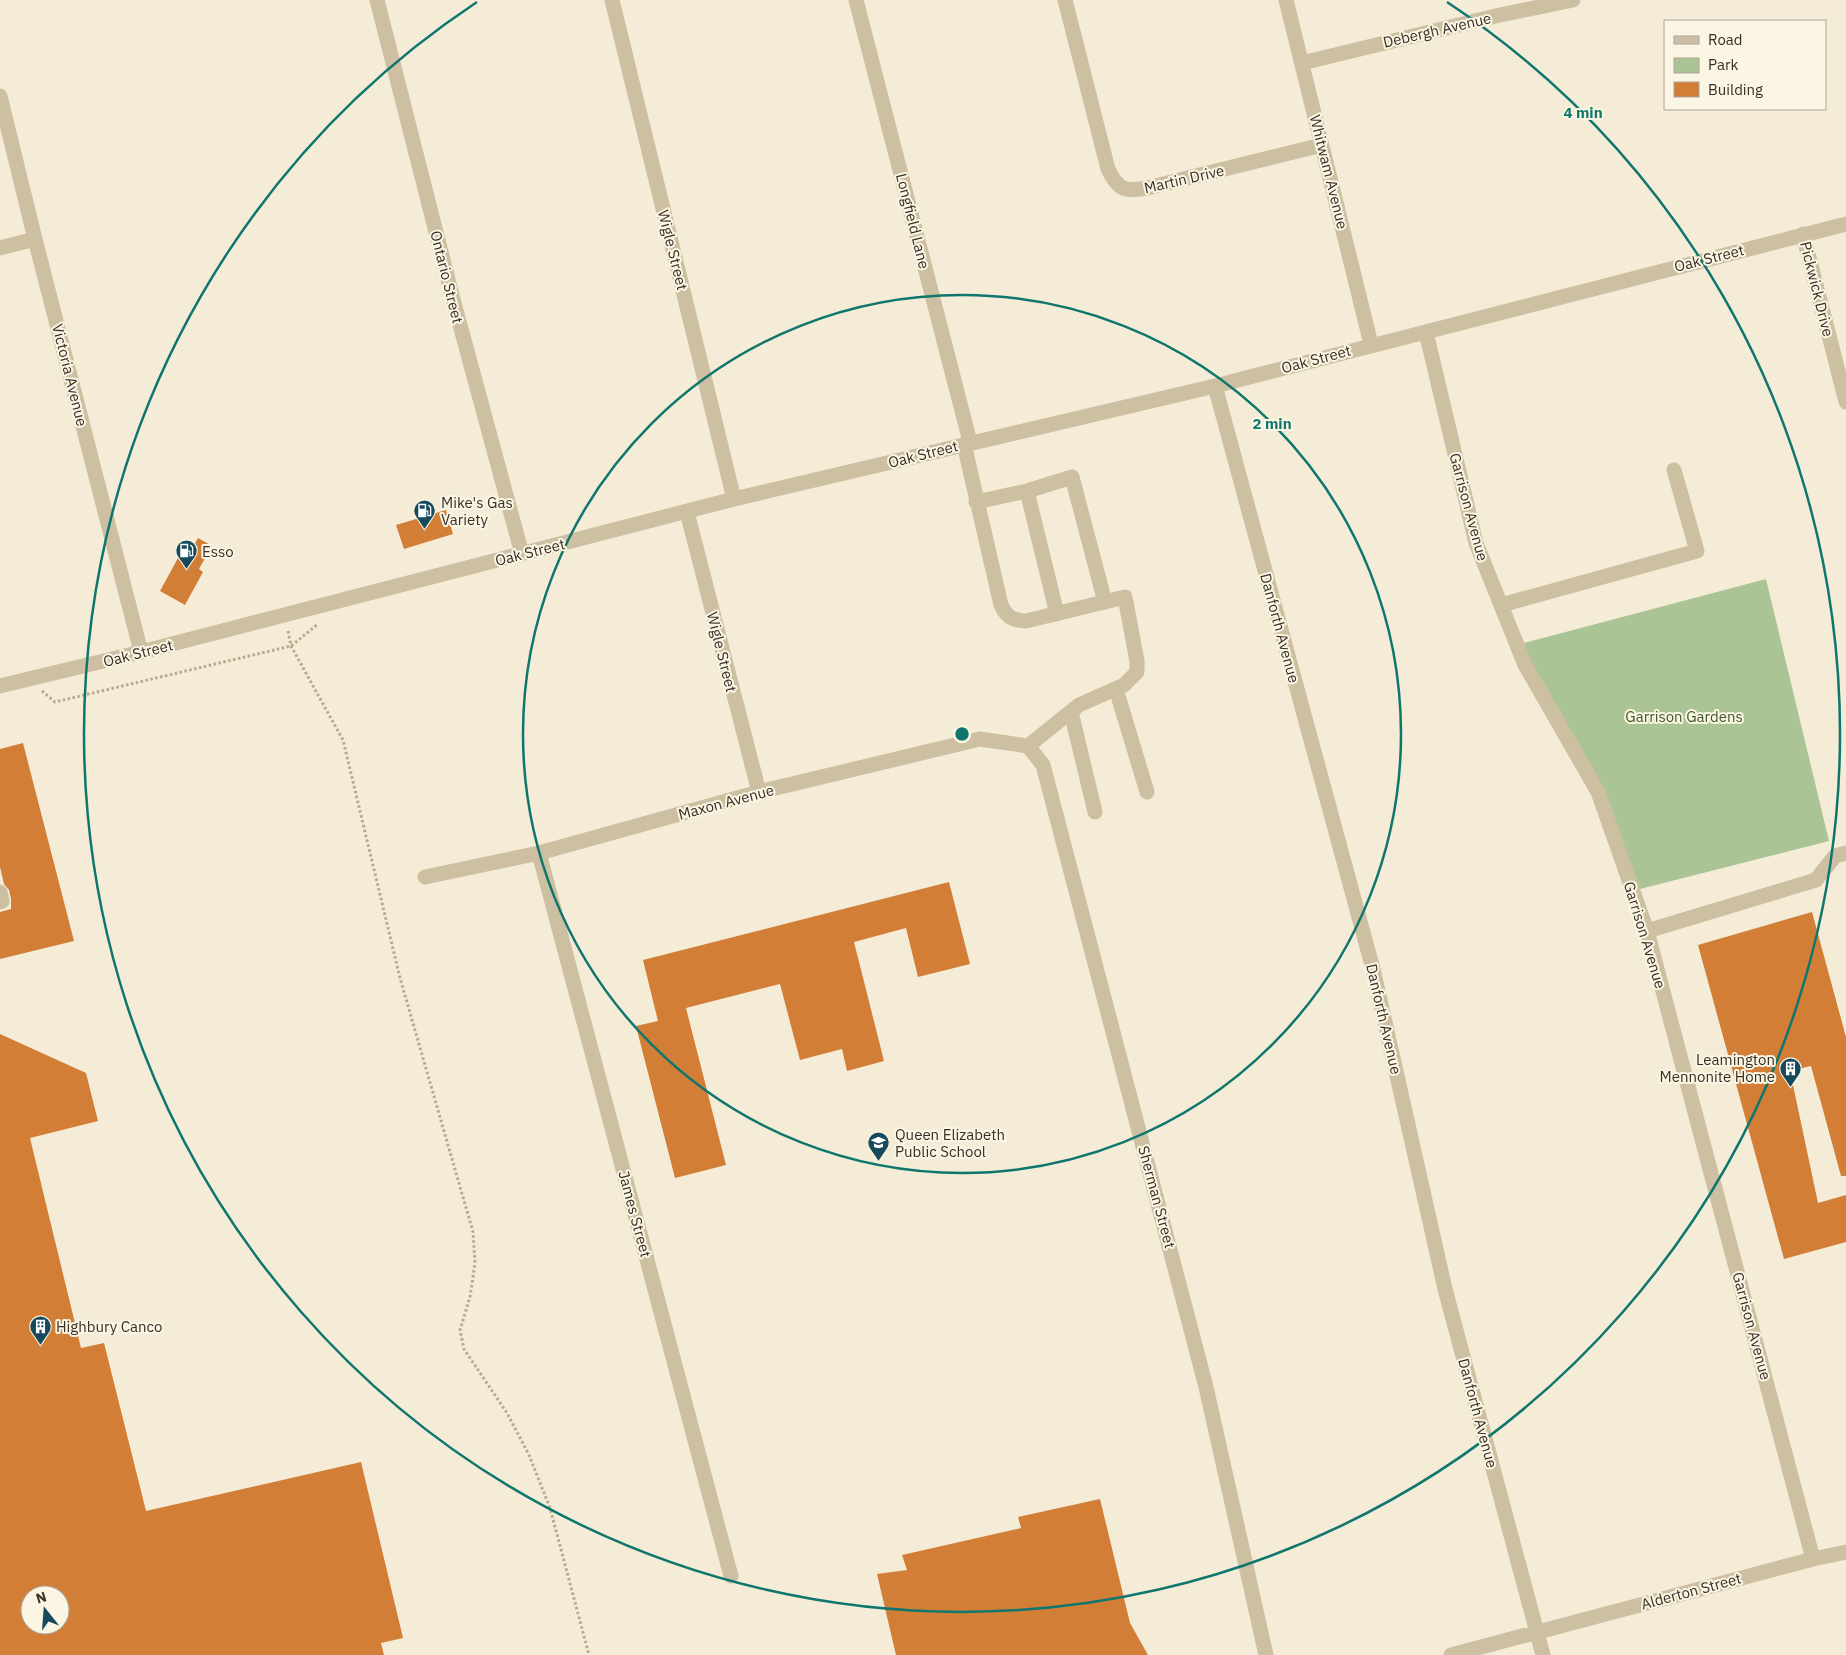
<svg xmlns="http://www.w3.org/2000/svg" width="1846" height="1655" viewBox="0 0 1846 1655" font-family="'IBM Plex Sans',sans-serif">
<rect width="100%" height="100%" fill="#f4ecd7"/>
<path fill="#abc496" d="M 1766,579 L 1829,841 L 1632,891 L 1598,792 L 1516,645 Z"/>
<path fill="#d27e37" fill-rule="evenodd" d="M 446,510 L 453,534 L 404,549 L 396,525 Z
M 198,538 L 212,546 L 199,569 L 203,572 L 185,605 L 160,591 L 178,558 L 185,561 Z
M 23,743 L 74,941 L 0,959 L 0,912 L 11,909 L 11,899 L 9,890 L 4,884 L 0,867 L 0,749 Z
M 949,882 L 970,964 L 918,977 L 906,928 L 854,942 L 884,1061 L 847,1071 L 842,1049 L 800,1060 L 780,984 L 686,1008 L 726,1165 L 675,1178 L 636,1026 L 658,1021 L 643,960 Z
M 1812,912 L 1846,1037 L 1846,1176 L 1841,1176 L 1811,1066 L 1790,1071 L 1818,1203 L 1846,1195 L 1846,1242 L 1784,1259 L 1698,945 Z
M 0,1034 L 86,1073 L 98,1121 L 30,1138 L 81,1348 L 104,1343 L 146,1511 L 361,1462 L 403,1638 L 381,1643 L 384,1655 L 0,1655 ZM 30,1595 L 60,1595 L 60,1625 L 30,1625 Z
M 1100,1499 L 1130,1623 L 1148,1655 L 896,1655 L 877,1574 L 907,1570 L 902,1555 L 1021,1528 L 1018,1517 Z"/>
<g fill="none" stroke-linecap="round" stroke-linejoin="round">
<path stroke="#b8a98c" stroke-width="3" stroke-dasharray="2.5 2.5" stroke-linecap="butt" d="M 288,631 L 291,646 L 343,740 L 400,978 L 473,1232 L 475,1263 L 470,1297 L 460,1330 L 464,1349 L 507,1413 L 529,1455 L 550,1508 L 589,1655
M 42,691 L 55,702 L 291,646 L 318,624"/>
<path stroke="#cdbfa2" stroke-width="15" d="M 377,0 L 453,299 L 522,554
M 612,0 L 734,499
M 856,0 L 970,442
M 1065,0 L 1108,169 C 1118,190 1125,192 1147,188 L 1322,145
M 1286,0 L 1371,344
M 1302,63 L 1500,15 L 1573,0
M 0,96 L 35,239 L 141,652
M 1803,234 L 1846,402
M 0,248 L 35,239
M 1426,332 L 1476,543 L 1525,665 L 1598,792 L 1647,931 L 1813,1559
M 1215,386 L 1373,969 L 1445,1289 L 1543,1655
M 964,444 L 1001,605 C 1007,618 1013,620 1026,621 L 1125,597 L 1137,661 L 1137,672 L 1124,685 L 1079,705 L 1028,746
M 1027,491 L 1057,614
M 976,502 L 1027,491 L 1072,477 L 1105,602
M 687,512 L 759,792
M 1501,605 L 1697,551 L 1674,470
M 0,686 L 141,652 L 734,499 L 1215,386 L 1846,224
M 1116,689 L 1147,792
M 1071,712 L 1095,812
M 1028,746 L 1043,765 L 1206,1387 L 1266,1655
M 539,853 L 731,1576
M 425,877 L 539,853 L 759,792 L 980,739 L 1028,746
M 0,892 L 2,901 L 0,902
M 1647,931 L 1816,880 L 1835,856 L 1846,853
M 1451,1655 L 1813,1559 L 1846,1552"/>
</g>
<g fill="none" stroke="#0f766e" stroke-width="2.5">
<circle cx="962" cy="734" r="439"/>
<path d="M1447 2A878 878 0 1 1 477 2"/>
</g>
<defs>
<symbol id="fuel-pin" viewBox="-11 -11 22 30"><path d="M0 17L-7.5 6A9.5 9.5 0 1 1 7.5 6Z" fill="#17495c" stroke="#fbf5e4"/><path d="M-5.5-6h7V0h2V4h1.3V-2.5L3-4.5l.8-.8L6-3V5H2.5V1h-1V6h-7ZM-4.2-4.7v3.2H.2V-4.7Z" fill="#fff"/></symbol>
<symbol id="building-pin" viewBox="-11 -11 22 30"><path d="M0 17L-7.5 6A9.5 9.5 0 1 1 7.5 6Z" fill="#17495c" stroke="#fbf5e4"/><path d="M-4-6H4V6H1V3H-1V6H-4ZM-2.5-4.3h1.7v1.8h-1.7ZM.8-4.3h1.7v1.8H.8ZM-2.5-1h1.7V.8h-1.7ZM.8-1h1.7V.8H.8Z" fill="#fff"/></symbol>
<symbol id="school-pin" viewBox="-11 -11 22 30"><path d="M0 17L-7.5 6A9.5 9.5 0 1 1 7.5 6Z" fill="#17495c" stroke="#fbf5e4"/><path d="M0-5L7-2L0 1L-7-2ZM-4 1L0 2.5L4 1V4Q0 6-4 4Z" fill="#fff"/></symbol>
</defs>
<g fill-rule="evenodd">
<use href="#fuel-pin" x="412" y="498" width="25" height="34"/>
<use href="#fuel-pin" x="174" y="538" width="25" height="34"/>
<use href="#building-pin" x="1778" y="1056" width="25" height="34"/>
<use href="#school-pin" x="866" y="1130" width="25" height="34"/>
<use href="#building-pin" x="28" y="1314" width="25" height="34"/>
</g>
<g text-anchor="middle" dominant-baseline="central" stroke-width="4" stroke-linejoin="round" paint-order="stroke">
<g font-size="15" fill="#372e25" stroke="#fbf5e4">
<text transform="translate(1437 30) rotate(-13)">Debergh Avenue</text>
<text transform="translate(1329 172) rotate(76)">Whitwam Avenue</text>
<text transform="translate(1184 179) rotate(-13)">Martin Drive</text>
<text transform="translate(913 221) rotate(76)">Longfield Lane</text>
<text transform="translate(673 250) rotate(76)">Wigle Street</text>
<text transform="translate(1709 258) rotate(-14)">Oak Street</text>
<text transform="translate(447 277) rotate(76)">Ontario Street</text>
<text transform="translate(1817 289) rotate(76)">Pickwick Drive</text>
<text transform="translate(1316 359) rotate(-15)">Oak Street</text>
<text transform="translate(70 375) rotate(76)">Victoria Avenue</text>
<text transform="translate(923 454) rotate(-14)">Oak Street</text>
<text transform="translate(1469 507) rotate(75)">Garrison Avenue</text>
<text transform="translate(530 552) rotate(-14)">Oak Street</text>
<text transform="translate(1280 628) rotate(75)">Danforth Avenue</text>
<text transform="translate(722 652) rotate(76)">Wigle Street</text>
<text transform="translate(138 653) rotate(-14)">Oak Street</text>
<text transform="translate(726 802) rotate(-15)">Maxon Avenue</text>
<text transform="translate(1645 935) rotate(73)">Garrison Avenue</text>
<text transform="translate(1384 1019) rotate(77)">Danforth Avenue</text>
<text transform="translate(1157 1197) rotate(75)">Sherman Street</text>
<text transform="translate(635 1214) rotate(75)">James Street</text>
<text transform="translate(1752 1326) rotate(75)">Garrison Avenue</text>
<text transform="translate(1478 1413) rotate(75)">Danforth Avenue</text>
<text transform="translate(1691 1591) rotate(-15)">Alderton Street</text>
</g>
<g font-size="15" fill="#372e25" stroke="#fbf5e4" text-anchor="start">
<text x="441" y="502">Mike's Gas<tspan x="441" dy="17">Variety</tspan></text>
<text x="202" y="551">Esso</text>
<text x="1775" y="1059" text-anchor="end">Leamington<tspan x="1775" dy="17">Mennonite Home</tspan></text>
<text x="895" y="1134">Queen Elizabeth<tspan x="895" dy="17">Public School</tspan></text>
<text x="56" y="1326">Highbury Canco</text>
</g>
<g font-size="15" fill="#3b5727" stroke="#fbf5e4">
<text x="1684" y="716">Garrison Gardens</text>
</g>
</g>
<circle cx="962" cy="734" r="8" fill="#0f766e" stroke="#fbf5e4" stroke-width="2.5"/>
<g font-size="15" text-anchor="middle" font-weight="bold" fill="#0f766e" stroke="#fbf5e4" stroke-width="4" stroke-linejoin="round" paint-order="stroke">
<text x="1583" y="118">4 min</text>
<text x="1272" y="429">2 min</text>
</g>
<rect x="1664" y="20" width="162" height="90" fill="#fbf5e4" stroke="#ada598"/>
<rect x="1674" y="36" width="25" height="8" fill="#cdbfa2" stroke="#ada598"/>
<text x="1708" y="45" font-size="15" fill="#372e25">Road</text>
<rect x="1674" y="58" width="25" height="15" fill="#abc496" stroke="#ada598"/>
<text x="1708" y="70" font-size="15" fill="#372e25">Park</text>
<rect x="1674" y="82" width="25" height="15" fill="#d27e37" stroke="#ada598"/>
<text x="1708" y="95" font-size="15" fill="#372e25">Building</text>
<g transform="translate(45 1610) rotate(343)"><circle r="24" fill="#fbf5e4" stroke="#ada598"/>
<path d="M0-4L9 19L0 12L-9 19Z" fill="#17495c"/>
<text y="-8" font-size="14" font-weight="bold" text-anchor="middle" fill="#372e25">N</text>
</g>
</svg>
